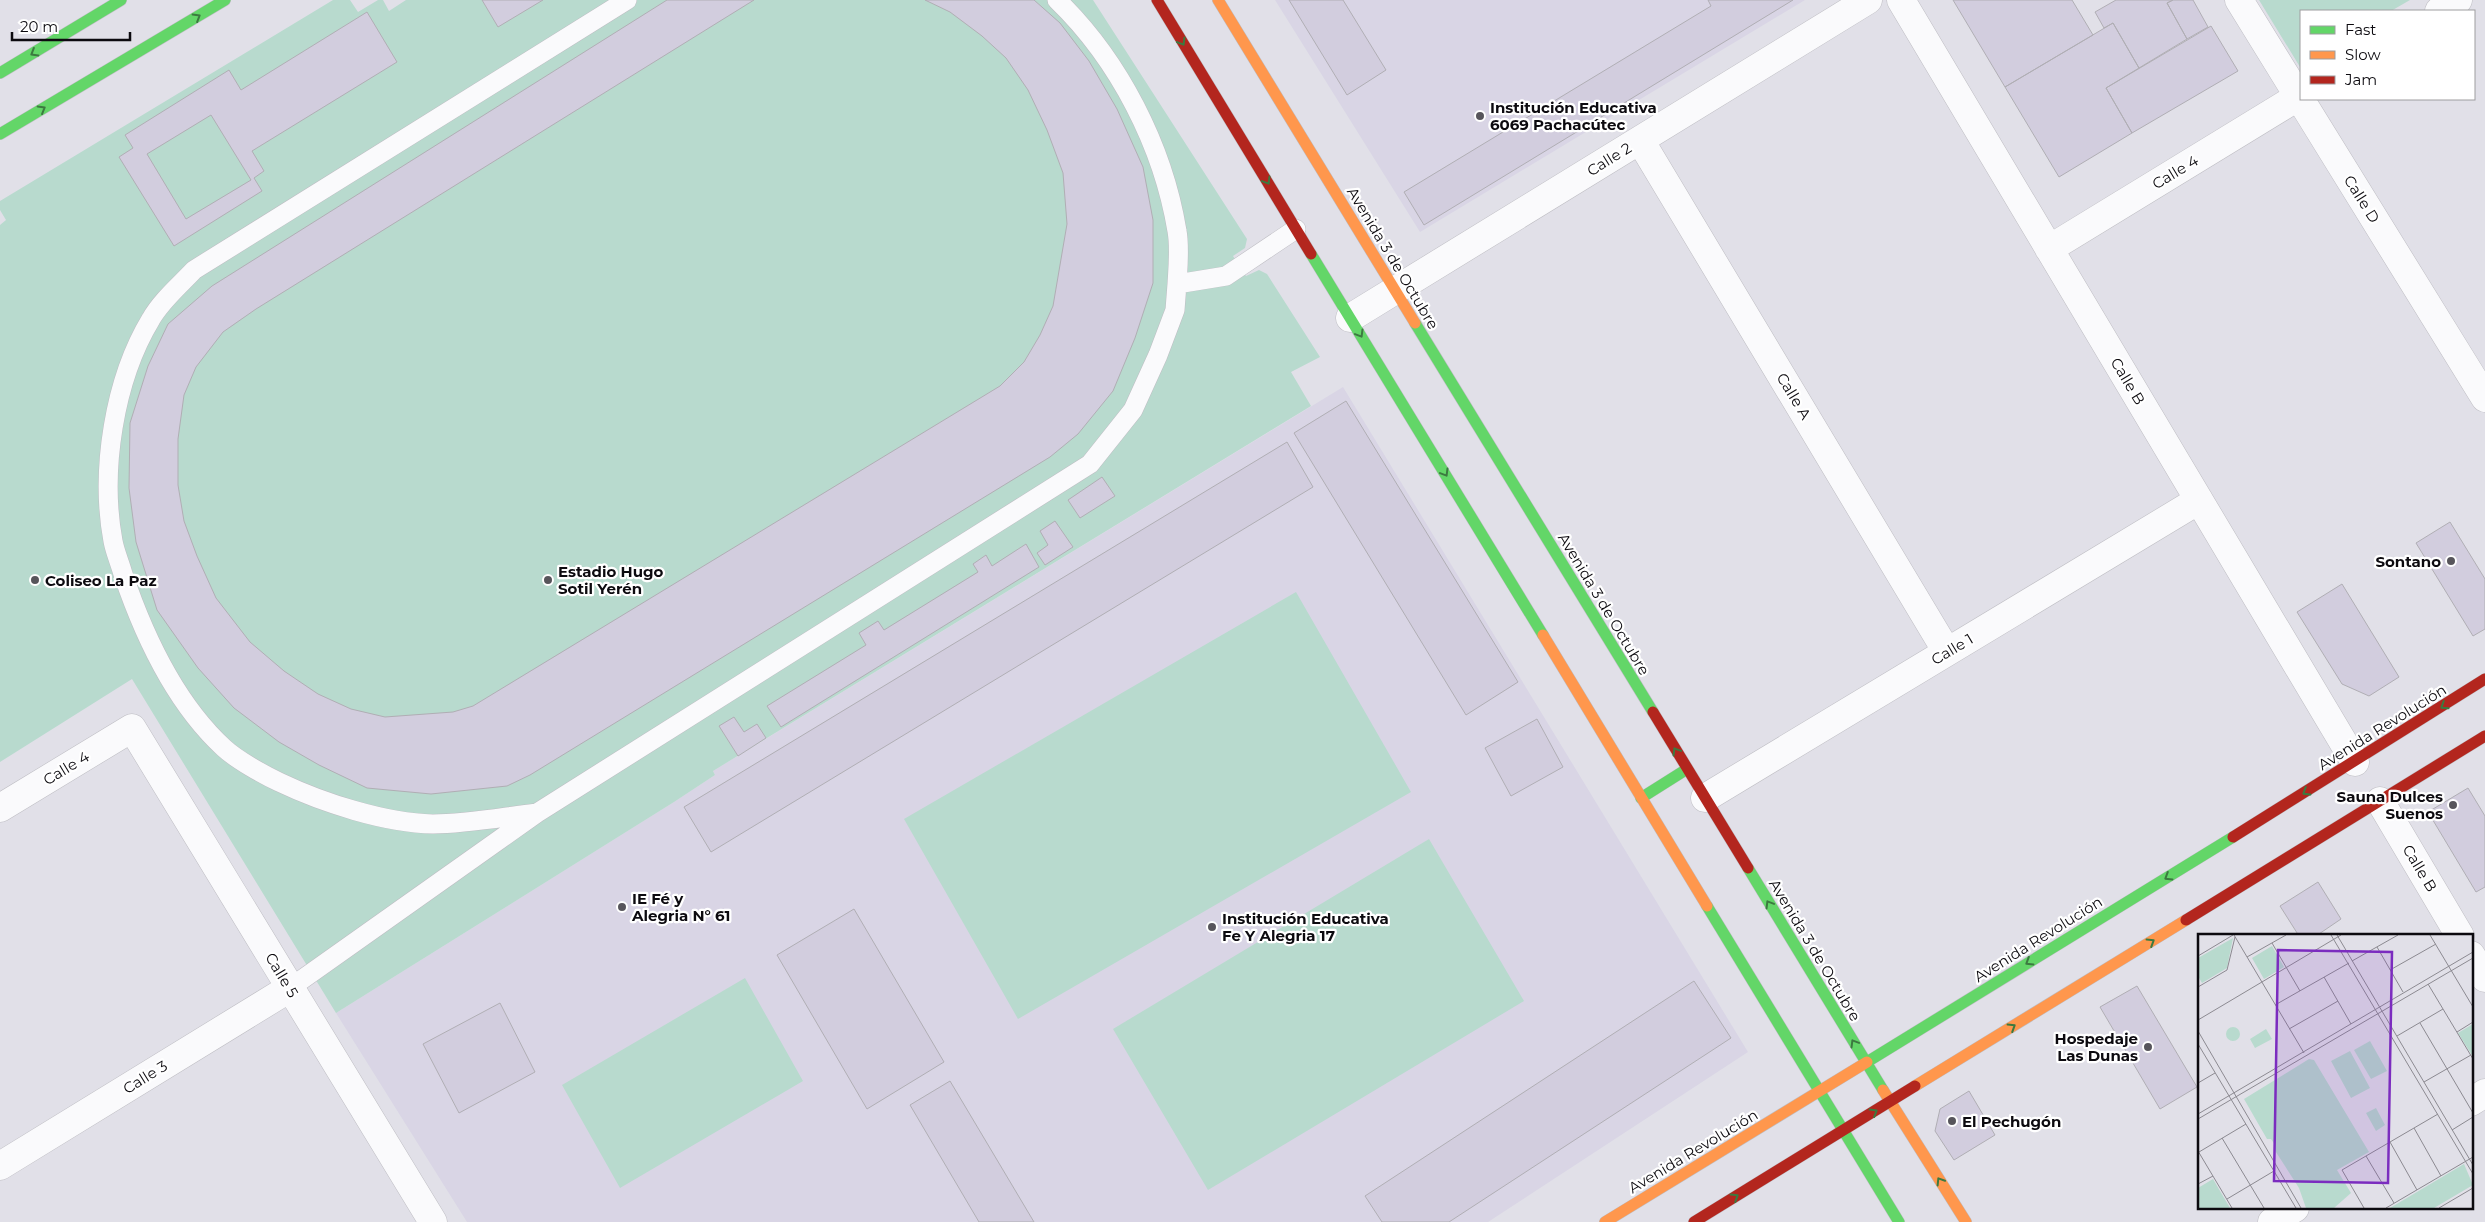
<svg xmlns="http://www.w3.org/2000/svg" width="2485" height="1222" viewBox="0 0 2485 1222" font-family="Montserrat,sans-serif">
<rect width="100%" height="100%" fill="#e1e0e8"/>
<path fill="#d9d5e5" d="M 1275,0 L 1805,0 L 1420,232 Z
M 1343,387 L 1748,1052 L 1488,1222 L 467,1222 L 336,1013 L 674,802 L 715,775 L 713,771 Z"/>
<path fill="#b8dace" d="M 333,0 L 350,0 L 358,12 L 378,0 L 383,0 L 389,11 L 406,0 L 1093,0 L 1247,239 L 1245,248 L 1233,256 L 1246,276 L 1259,270 L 1267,274 L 1320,357 L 1291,372 L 1311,406 L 713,771 L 715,775 L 674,802 L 336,1013 L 132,679 L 0,762 L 0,225 L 6,220 L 0,210 L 0,201 Z
M 2259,0 L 2410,0 L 2391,11 L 2301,11 L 2300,67 Z
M 1296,592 L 1411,792 L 1018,1019 L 904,819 Z
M 1429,839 L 1524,1001 L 1208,1190 L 1113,1029 Z
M 745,978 L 803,1081 L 620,1188 L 562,1085 Z"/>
<path fill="#d2cdde" stroke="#b0aeb4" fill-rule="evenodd" d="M 482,0 L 543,0 L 498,27 Z
M 667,0 L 754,0 L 256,309 L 223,332 L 196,367 L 184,395 L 178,439 L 178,485 L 184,521 L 197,556 L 216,598 L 250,642 L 284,671 L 318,694 L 351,709 L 385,717 L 453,712 L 473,706 L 1000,386 L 1024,362 L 1040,335 L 1053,306 L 1067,224 L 1063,173 L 1047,130 L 1028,90 L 1006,58 L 982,36 L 950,12 L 925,0 L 1034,0 L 1060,23 L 1089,61 L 1117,109 L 1143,167 L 1153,220 L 1153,283 L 1135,338 L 1113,391 L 1078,434 L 1050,457 L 530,775 L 507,786 L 431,794 L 367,788 L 319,765 L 279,742 L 234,708 L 198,668 L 157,610 L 136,542 L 129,488 L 130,423 L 148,366 L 168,324 L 212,286 Z
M 1289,0 L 1343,0 L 1386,70 L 1347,95 Z
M 1708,0 L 1793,0 L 1424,225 L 1404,192 L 1711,6 Z
M 1953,0 L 2072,0 L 2093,35 L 2005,87 Z
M 2116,0 L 2173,0 L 2167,3 L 2187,39 L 2139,68 L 2113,23 L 2104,28 L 2095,12 Z
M 2173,0 L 2193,0 L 2208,27 L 2187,39 L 2167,3 Z
M 367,12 L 397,62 L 252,151 L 264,171 L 254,178 L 262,191 L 174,246 L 119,157 L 133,148 L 125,135 L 229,70 L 241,90 ZM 211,115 L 251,180 L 186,219 L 147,154 Z
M 2113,23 L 2139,68 L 2106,88 L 2132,133 L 2059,177 L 2005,87 Z
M 2211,26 L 2238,71 L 2132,133 L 2106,88 Z
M 1346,401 L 1518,682 L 1466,715 L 1294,433 Z
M 1287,442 L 1313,487 L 711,852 L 684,807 Z
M 1102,477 L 1115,496 L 1080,518 L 1068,500 Z
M 1055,521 L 1073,547 L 1045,565 L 1037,553 L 1048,545 L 1040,531 Z
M 2450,522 L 2485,579 L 2485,629 L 2473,636 L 2416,543 Z
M 1026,544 L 1039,567 L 781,727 L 767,706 L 866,645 L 859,633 L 878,621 L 884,630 L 978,572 L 973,564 L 986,555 L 992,566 Z
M 2342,584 L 2399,677 L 2369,696 L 2342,684 L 2297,612 Z
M 734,717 L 744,732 L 757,724 L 766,738 L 738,756 L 719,726 Z
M 1537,719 L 1563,767 L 1511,796 L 1485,748 Z
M 2468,788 L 2485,816 L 2485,887 L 2476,892 L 2428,812 Z
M 2318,882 L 2341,919 L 2316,936 L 2299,936 L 2280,906 Z
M 854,909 L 944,1062 L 867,1109 L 777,955 Z
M 1694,981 L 1731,1038 L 1449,1222 L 1382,1222 L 1365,1196 Z
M 2137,986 L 2197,1087 L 2160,1109 L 2100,1007 Z
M 500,1003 L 535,1072 L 459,1113 L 423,1044 Z
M 950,1081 L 1034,1222 L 979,1222 L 910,1105 Z
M 1969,1091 L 1995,1135 L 1954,1160 L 1935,1131 L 1940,1109 Z"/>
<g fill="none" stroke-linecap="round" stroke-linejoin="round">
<defs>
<path id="lane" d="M 1057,0 C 1119,60 1163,146 1177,231 C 1180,247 1178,267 1177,284
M 537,813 C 503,817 467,824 433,824 C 385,823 323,803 279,782 C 264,775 237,760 224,748 C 175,703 144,636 123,574 C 120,563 115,552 113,541 C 100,471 114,380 151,319 C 161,301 180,285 194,270 L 627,0
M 290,988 L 537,813 L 1090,464 L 1133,410 L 1158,355 L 1175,310 L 1177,284 L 1226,276 L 1296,229"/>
<path id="street" d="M 1901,0 L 2355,762
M 2239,0 L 2485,398
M 2439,11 L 2458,0
M 1640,140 L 1947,652
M 2049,249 L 2301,95
M 1350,318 L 1868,0
M 1705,798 L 2199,500
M 2380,801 L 2460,936
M 0,808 L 132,728 L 433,1222
M 2471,955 L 2485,978
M 2471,1102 L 2485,1093
M 0,1166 L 290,988
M 2272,1222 L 2295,1208"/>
<path id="fast" d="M 0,73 L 121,0
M 0,134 L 225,0
M 1311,254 L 1543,635
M 1415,323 L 1653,712
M 1641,798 L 1687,769
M 1748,868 L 1883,1090
M 1707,906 L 1899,1222
M 1867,1062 L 2233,837"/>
<path id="slow" d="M 1218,0 L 1415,323
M 1543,635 L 1707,906
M 1915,1086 L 2186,920
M 1883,1090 L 1966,1222
M 1605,1222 L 1867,1062"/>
<path id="jam" d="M 1157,0 L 1311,254
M 1653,712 L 1748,868
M 2233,837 L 2485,679
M 2186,920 L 2485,736
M 1694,1222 L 1915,1086"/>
</defs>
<use href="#lane" stroke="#bebdc3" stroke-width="20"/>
<use href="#street" stroke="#bebdc3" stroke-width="29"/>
<use href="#fast" stroke="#bebdc3" stroke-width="12"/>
<use href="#slow" stroke="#bebdc3" stroke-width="12"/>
<use href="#jam" stroke="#bebdc3" stroke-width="12"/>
<use href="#lane" stroke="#fafafc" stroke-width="19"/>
<use href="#street" stroke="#fafafc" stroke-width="28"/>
<use href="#fast" stroke="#63d668" stroke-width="11"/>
<use href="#slow" stroke="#ff974d" stroke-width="11"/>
<use href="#jam" stroke="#b3261e" stroke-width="11"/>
</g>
<defs><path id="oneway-chevron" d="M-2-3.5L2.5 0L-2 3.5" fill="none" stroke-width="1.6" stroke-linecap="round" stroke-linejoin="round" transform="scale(1.25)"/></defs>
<g stroke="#3c7a40">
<use href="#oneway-chevron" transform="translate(197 17) rotate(-31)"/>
<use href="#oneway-chevron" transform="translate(1182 42) rotate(59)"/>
<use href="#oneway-chevron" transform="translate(34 53) rotate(149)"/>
<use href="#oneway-chevron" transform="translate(42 109) rotate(-30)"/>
<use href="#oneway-chevron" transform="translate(1267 181) rotate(59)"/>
<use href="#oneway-chevron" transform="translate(1360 334) rotate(59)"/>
<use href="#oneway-chevron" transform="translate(1445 473) rotate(59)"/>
<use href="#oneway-chevron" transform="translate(2444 706) rotate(147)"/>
<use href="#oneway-chevron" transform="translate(1676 751) rotate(-121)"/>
<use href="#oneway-chevron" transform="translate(2306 792) rotate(148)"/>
<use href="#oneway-chevron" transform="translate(2168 877) rotate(148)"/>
<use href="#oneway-chevron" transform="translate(1769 904) rotate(-121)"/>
<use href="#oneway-chevron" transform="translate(2151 942) rotate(-32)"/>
<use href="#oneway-chevron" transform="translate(2029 962) rotate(148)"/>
<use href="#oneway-chevron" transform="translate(2012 1027) rotate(-32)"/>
<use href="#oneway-chevron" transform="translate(1854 1043) rotate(-121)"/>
<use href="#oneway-chevron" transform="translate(1874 1112) rotate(-31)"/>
<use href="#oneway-chevron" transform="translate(1940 1181) rotate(-122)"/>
<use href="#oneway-chevron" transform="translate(1735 1197) rotate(-32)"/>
</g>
<g fill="#57555b" stroke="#fff" stroke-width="2">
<circle cx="1480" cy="116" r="5"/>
<circle cx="2451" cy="561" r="5"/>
<circle cx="35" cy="580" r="5"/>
<circle cx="548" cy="580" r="5"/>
<circle cx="2453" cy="805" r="5"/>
<circle cx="622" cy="907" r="5"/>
<circle cx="1212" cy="927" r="5"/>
<circle cx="2148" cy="1047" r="5"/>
<circle cx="1952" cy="1121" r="5"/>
</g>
<g text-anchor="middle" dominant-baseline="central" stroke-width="4.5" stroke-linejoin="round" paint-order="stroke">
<g font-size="15" font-weight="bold" fill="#0c0a0f" stroke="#fff" text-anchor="start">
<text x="1490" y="107">Institución Educativa<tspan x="1490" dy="17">6069 Pachacútec</tspan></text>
<text x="2441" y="561" text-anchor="end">Sontano</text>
<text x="558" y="571">Estadio Hugo<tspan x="558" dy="17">Sotil Yerén</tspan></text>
<text x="45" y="580">Coliseo La Paz</text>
<text x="2443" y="796" text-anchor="end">Sauna Dulces<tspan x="2443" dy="17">Suenos</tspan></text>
<text x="632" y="898">IE Fé y<tspan x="632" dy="17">Alegria N° 61</tspan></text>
<text x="1222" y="918">Institución Educativa<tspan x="1222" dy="17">Fe Y Alegria 17</tspan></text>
<text x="2138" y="1038" text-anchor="end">Hospedaje<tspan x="2138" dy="17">Las Dunas</tspan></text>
<text x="1962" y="1121">El Pechugón</text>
</g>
<g font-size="15" fill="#0c0a0f" stroke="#fff">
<text transform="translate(1609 159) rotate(-32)">Calle 2</text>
<text transform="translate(2175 172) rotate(-31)">Calle 4</text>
<text transform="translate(2362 199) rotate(58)">Calle D</text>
<text transform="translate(1393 258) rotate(59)">Avenida 3 de Octubre</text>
<text transform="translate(2128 381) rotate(59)">Calle B</text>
<text transform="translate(1794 396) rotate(59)">Calle A</text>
<text transform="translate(1604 604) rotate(59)">Avenida 3 de Octubre</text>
<text transform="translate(1952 649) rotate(-31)">Calle 1</text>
<text transform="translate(2382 727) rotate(-32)">Avenida Revolución</text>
<text transform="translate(66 768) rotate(-31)">Calle 4</text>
<text transform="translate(2420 868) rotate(59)">Calle B</text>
<text transform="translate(2038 939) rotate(-32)">Avenida Revolución</text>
<text transform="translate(1815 950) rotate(59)">Avenida 3 de Octubre</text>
<text transform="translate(282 975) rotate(59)">Calle 5</text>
<text transform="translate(145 1077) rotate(-32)">Calle 3</text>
<text transform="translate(1693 1151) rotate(-31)">Avenida Revolución</text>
</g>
</g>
<g transform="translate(2198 934)">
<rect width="275" height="275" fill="#e1e0e8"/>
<path d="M 35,4 L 29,34 L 4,49 L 0,42 L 0,24 ZM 74,12 L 86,33 L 66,45 L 54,24 ZM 275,90 L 275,123 L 260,99 ZM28 100a7 7 0 1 1 14 0a7 7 0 1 1-14 0ZM 68,95 L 74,105 L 57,114 L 52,105 ZM 172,107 L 189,137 L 173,145 L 156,116 ZM 152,117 L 172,154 L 153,164 L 133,127 ZM 111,125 L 116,126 L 171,218 L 139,236 L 153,259 L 136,274 L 108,274 L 101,254 L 76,215 L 77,211 L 73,205 L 69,205 L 46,165 ZM 178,174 L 187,191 L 178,197 L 168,179 ZM 266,230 L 275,251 L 236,274 L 192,274 ZM 15,245 L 32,274 L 0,274 L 0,254 Z" fill="#b8dace"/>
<path fill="none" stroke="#8c8a91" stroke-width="1" d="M 36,1 L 106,119M 133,1 L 275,240M 139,1 L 275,231M 232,1 L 275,73M 74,9 L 102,57M 179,13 L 205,58M 0,22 L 35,1M 49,23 L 88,1M 154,27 L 200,1M 192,36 L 238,10M 126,43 L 153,90M 230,50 L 275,125M 0,53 L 29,36 L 37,3M 77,71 L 151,29M 0,86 L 143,1M 222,89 L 275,179M 91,95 L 140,67M 0,97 L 103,274M 259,98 L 275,88M 199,102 L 245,75M 0,110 L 98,274M 226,148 L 273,121M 0,149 L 17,139M 0,180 L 275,18M 0,185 L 275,24M 216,194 L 243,242M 254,196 L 275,183M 24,204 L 66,274M 192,208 L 219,256M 0,217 L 34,274M 1,218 L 48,190M 168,222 L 196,269M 0,250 L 15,242M 29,265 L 76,237M 166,274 L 144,236 L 240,180M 188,274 L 275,223M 241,274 L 275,254"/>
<path fill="#7b2cbf" fill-opacity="0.15" stroke="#7b2cbf" stroke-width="2.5" d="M 80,16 L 194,18 L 190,249 L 76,247 Z"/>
<rect width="275" height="275" fill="none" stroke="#0c0a0f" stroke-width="2.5"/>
</g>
<rect x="2300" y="10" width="175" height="90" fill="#ffffff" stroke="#9e9d9f"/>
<rect x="2310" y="26" width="25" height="8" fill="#63d668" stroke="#9e9d9f"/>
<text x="2345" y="35" font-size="15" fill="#0c0a0f">Fast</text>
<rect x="2310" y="51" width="25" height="8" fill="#ff974d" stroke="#9e9d9f"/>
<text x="2345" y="60" font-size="15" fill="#0c0a0f">Slow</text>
<rect x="2310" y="76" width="25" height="8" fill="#b3261e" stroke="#9e9d9f"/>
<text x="2345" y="85" font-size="15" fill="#0c0a0f">Jam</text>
<path d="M12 32v8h118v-8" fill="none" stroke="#0c0a0f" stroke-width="2.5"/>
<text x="20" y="32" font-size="15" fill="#0c0a0f" stroke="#ffffff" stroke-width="4" paint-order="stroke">20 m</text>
</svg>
